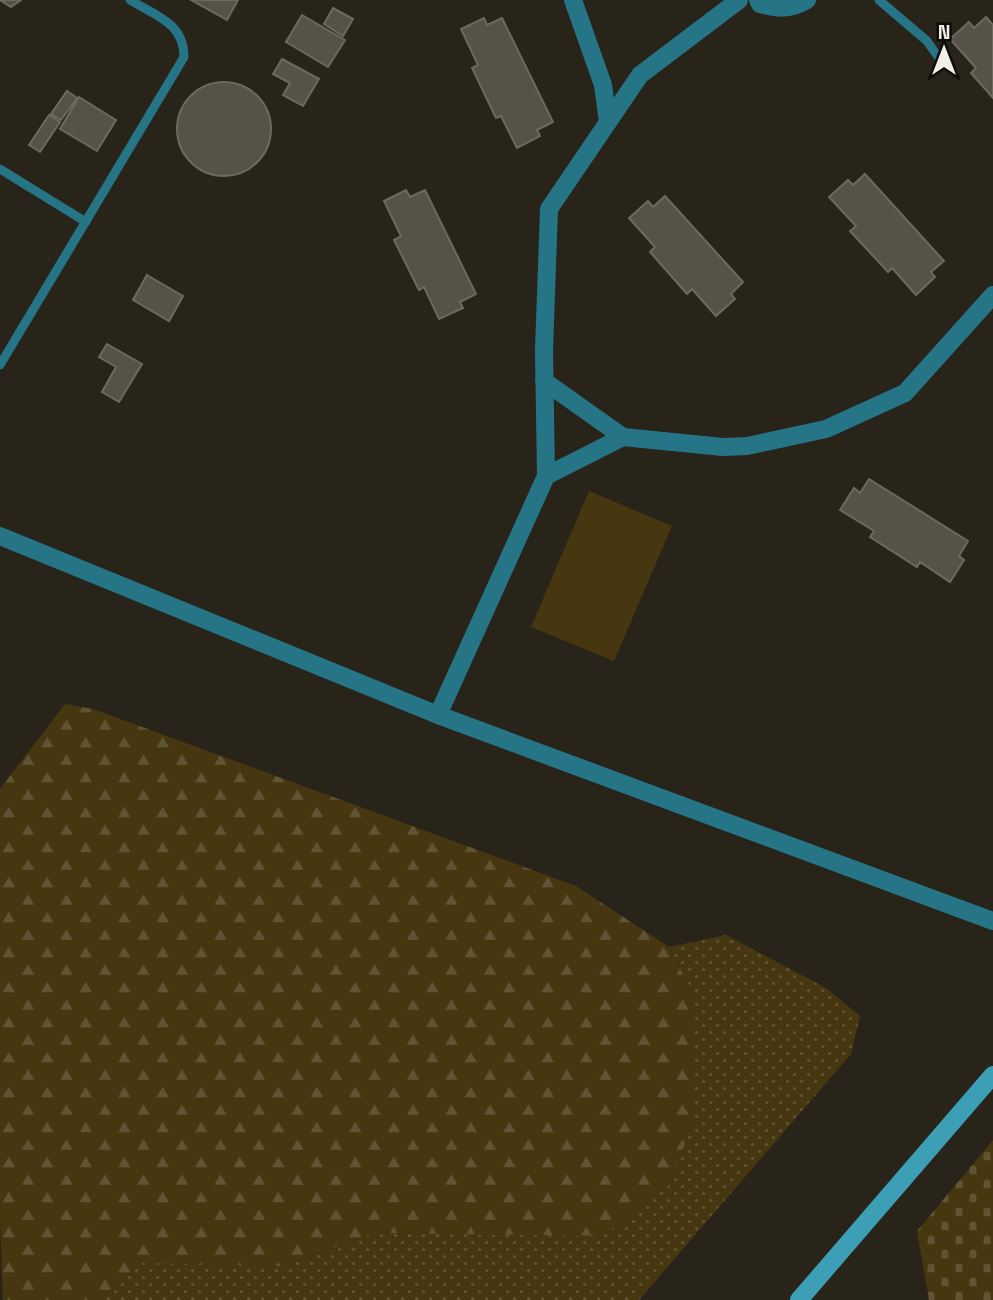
<svg xmlns="http://www.w3.org/2000/svg" width="993" height="1300" viewBox="0 0 993 1300" font-family="'Space Grotesk',sans-serif">
<defs>
<pattern id="grass-dots" width="8" height="8" patternUnits="userSpaceOnUse" patternTransform="scale(1.75)"><rect width="8" height="8" fill="#463711"/><path d="M2 2h.1M6 6h.1" fill="none" stroke="#615434" stroke-width="1.8" stroke-linecap="round"/></pattern>
<pattern id="forest-firs" width="22" height="20" patternUnits="userSpaceOnUse" patternTransform="scale(1.75)"><rect width="22" height="20" fill="#463711"/><path d="M5 1l3.5 6h-7zM16 11l3.5 6h-7z" fill="#615434"/></pattern>
<pattern id="cemetery-stones" width="16" height="16" patternUnits="userSpaceOnUse" patternTransform="scale(1.75)"><rect width="16" height="16" fill="#463711"/><path d="M2 7V4a2 2 0 0 1 4 0v3zM10 15v-3a2 2 0 0 1 4 0v3z" fill="#615434"/></pattern>
</defs>
<rect width="100%" height="100%" fill="#28241a"/>
<path fill="url(#grass-dots)" d="M 726,935 L 826,988 L 860,1016 L 851,1054 L 639,1300 L 98,1300 L 142,1262 L 282,1266 L 375,1233 L 603,1236 L 695,997 L 669,947 Z"/>
<path fill="url(#forest-firs)" d="M 65,704 L 93,709 L 576,886 L 669,947 L 695,997 L 693,1123 L 668,1187 L 603,1236 L 375,1233 L 282,1266 L 142,1263 L 98,1300 L 3,1300 L 0,1219 L 0,789 Z"/>
<path fill="url(#cemetery-stones)" d="M 993,1140 L 993,1300 L 929,1300 L 917,1231 Z"/>
<path fill="#463711" d="M 589,491 L 672,526 L 614,661 L 531,627 Z"/>
<path fill="#575247" stroke="#6e695d" stroke-width="2" d="M 0,0 L 21,0 L 11,7 Z
M 191,0 L 238,0 L 227,20 Z
M 333,8 L 353,19 L 343,36 L 324,24 Z
M 302,15 L 345,40 L 328,67 L 286,42 Z
M 986,17 L 993,25 L 993,98 L 971,73 L 976,68 L 950,39 L 969,22 L 974,28 Z
M 484,18 L 487,25 L 502,18 L 553,122 L 537,130 L 540,136 L 517,148 L 501,116 L 496,118 L 472,68 L 478,65 L 461,29 Z
M 282,59 L 319,79 L 303,106 L 283,95 L 290,83 L 273,74 Z
M177 129a47 47 0 1 1 94 0a47 47 0 1 1-94 0Z
M 67,91 L 77,98 L 61,120 L 51,114 Z
M 79,97 L 116,120 L 97,151 L 60,129 Z
M 49,115 L 60,122 L 40,152 L 29,145 Z
M 865,174 L 944,261 L 931,272 L 935,277 L 916,295 L 892,268 L 888,272 L 850,231 L 856,226 L 829,197 L 848,180 L 853,185 Z
M 406,190 L 410,197 L 425,190 L 476,294 L 460,302 L 463,308 L 439,319 L 424,287 L 419,290 L 394,240 L 401,236 L 384,201 Z
M 665,196 L 743,282 L 731,294 L 735,299 L 716,316 L 692,289 L 687,294 L 650,252 L 655,247 L 629,218 L 648,201 L 653,207 Z
M 147,275 L 183,296 L 169,321 L 133,300 Z
M 107,344 L 142,364 L 119,402 L 102,392 L 116,367 L 99,357 Z
M 869,479 L 968,541 L 959,556 L 964,560 L 950,582 L 920,562 L 917,567 L 870,537 L 874,531 L 840,510 L 854,488 L 860,493 Z"/>
<g fill="none" stroke-linecap="round" stroke-linejoin="round">
<path stroke="#257586" stroke-width="9" d="M 879,0 L 927,41 L 941,61
M 0,169 L 86,222
M 0,365 L 184,57 C 184,23 156,16 130,0"/>
<path stroke="#257586" stroke-width="18" d="M 573,0 L 603,85 L 608,122
M 758,0 L 760,4 C 778,9 790,10 807,0
M 544,381 L 623,437 L 723,447 L 747,446 L 826,429 L 905,393 L 993,295
M 546,476 L 623,437
M 0,536 L 438,715 L 993,921
M 438,715 L 546,476 L 544,350 L 549,209 L 640,75 L 739,0"/>
<path stroke="#3c9fb6" stroke-width="18" d="M 799,1300 L 993,1075"/>
</g>
<g transform="translate(944 49)" stroke="#0f0d09" stroke-width="5" paint-order="stroke">
<path d="M0-5L12 26L0 18L-12 26Z" fill="#f2efe9"/>
<text y="-10" font-size="19" font-weight="bold" text-anchor="middle" fill="#f2efe9">N</text>
</g>
</svg>
